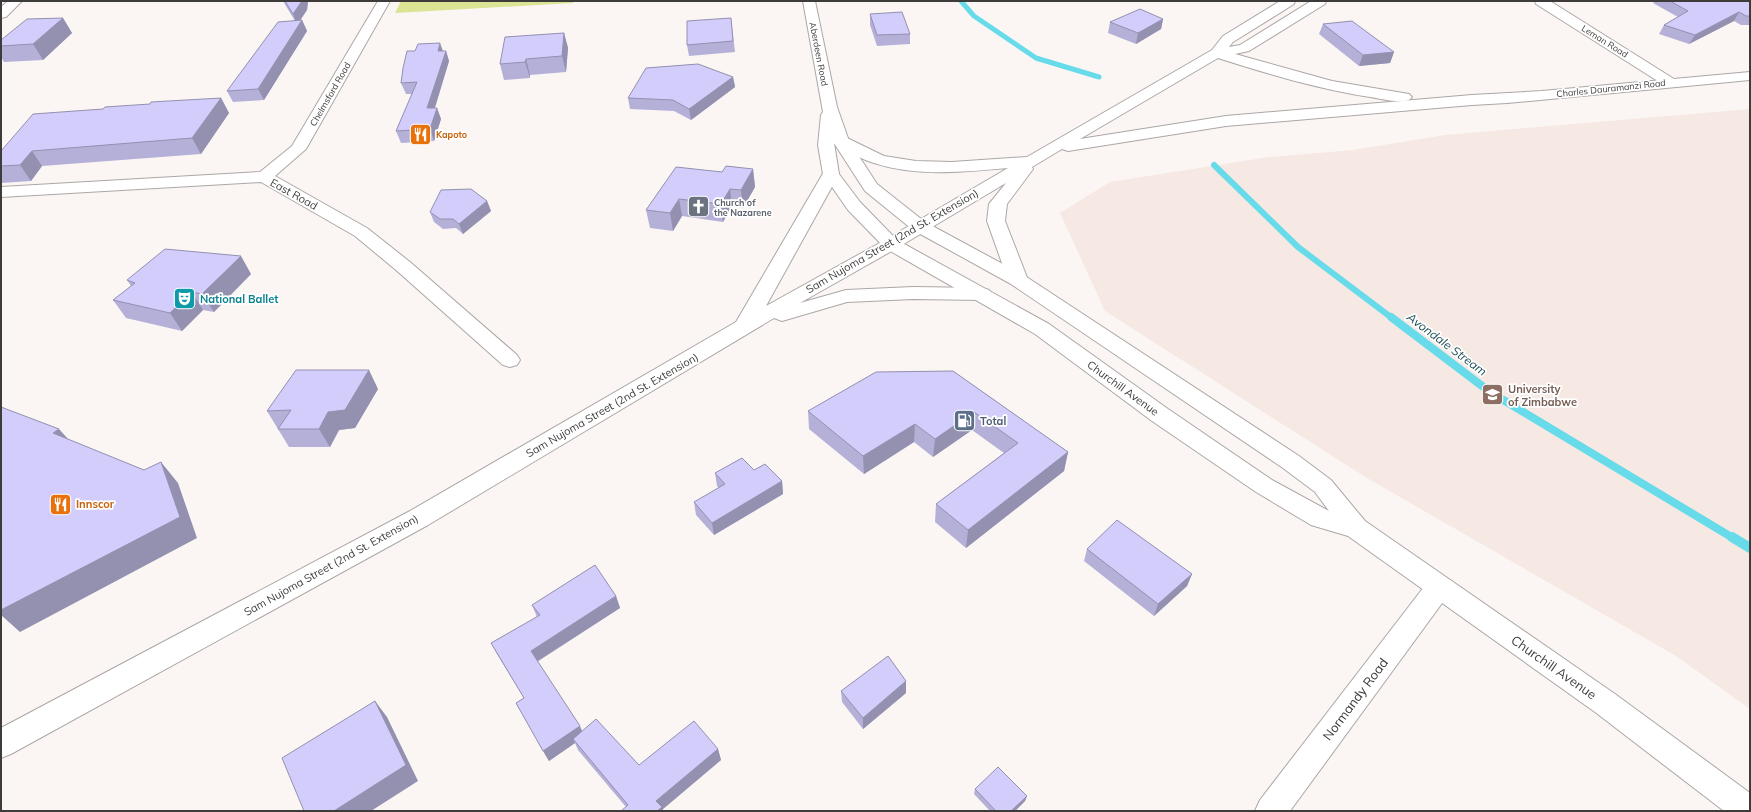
<svg xmlns="http://www.w3.org/2000/svg" width="1751" height="812" viewBox="0 0 1751 812" font-family="Mulish,sans-serif">
<rect width="100%" height="100%" fill="#fbf6f3"/>
<path fill="#f6e8e2" d="M 1750,109 L 1750,709 L 1676,656 L 1367,478 L 1105,311 L 1060,213 L 1110,182 L 1269,157 L 1353,150 L 1445,135 Z"/>
<path fill="#dae494" d="M 401,1 L 573,1 L 573,3 L 395,13 Z"/>
<g fill="none" stroke-linecap="round" stroke-linejoin="round">
<path stroke="#67dbe9" stroke-width="5" d="M 961,1 L 974,16 L 1036,58 L 1099,77"/>
<path stroke="#67dbe9" stroke-width="6" d="M 1214,165 L 1298,247 L 1392,318"/>
<path stroke="#67dbe9" stroke-width="8" d="M 1391,317 L 1490,392 L 1733,538"/>
<path stroke="#67dbe9" stroke-width="10" d="M 1732,537 L 1750,548"/>
<defs>
<path id="street" d="M 8,1 L 22,1 L 6,17 L 1,18 L 1,7 Z
M 378,1 L 390,1 L 306,149 L 275,176 L 367,228 L 410,262 L 517,355 L 520,360 L 517,365 L 510,367 L 503,365 L 396,270 L 355,236 L 261,182 L 1,197 L 1,187 L 260,172 L 292,146 Z
M 803,1 L 815,1 L 837,107 L 849,141 L 877,184 L 925,222 L 928,226 L 925,230 L 919,231 L 913,230 L 865,191 L 834,143 L 839,174 L 860,202 L 897,240 L 900,244 L 897,248 L 891,250 L 885,248 L 848,210 L 823,174 L 818,145 L 821,115 L 823,112 Z
M 1535,1 L 1550,1 L 1674,79 L 1676,82 L 1674,85 L 1669,86 L 1664,85 L 1536,4 Z
M 1439,576 L 1448,579 L 1452,587 L 1448,595 L 1290,811 L 1255,811 L 1260,800 L 1430,579 Z"/>
<path id="secondary" d="M 1750,72 L 1750,80 L 1507,103 L 1472,105 L 1467,103 L 1464,100 L 1467,97 L 1472,95 L 1542,91 Z
M 919,221 L 925,222 L 1025,276 L 1299,456 L 1331,480 L 1365,521 L 1615,694 L 1750,793 L 1750,811 L 1724,811 L 1595,712 L 1348,536 L 1311,525 L 1256,492 L 1152,421 L 1035,334 L 885,248 L 882,244 L 885,240 L 891,238 L 897,240 L 1049,324 L 1168,409 L 1272,480 L 1329,511 L 1315,492 L 1283,468 L 1011,284 L 913,230 L 910,226 L 913,222 Z"/>
<path id="highway" d="M 1280,1 L 1295,1 L 1294,4 L 1233,42 L 1229,47 L 1240,45 L 1311,1 L 1326,1 L 1325,4 L 1249,51 L 1235,54 L 1332,81 L 1409,94 L 1412,97 L 1409,100 C 1397,103 1382,99 1370,97 C 1318,89 1268,74 1218,58 L 1080,139 L 1226,116 L 1472,95 L 1477,97 L 1480,100 L 1477,103 L 1472,105 L 1226,126 L 1068,151 L 1062,149 L 1032,167 L 1033,169 L 1007,204 L 1005,221 L 1028,280 L 1025,284 L 1018,286 L 1011,284 L 1008,280 L 987,221 L 989,204 L 1006,183 L 897,248 L 800,303 L 846,290 L 913,287 L 982,288 L 989,290 L 992,294 L 989,298 L 982,300 L 913,299 L 847,302 L 782,321 L 774,318 L 428,525 L 11,754 L 1,758 L 1,728 L 410,511 L 736,322 L 825,170 L 831,169 L 837,170 L 839,174 L 766,306 L 885,240 L 1008,168 C 963,172 917,177 874,163 C 860,159 848,151 835,144 L 833,141 L 835,138 L 841,136 L 847,138 L 884,156 L 916,161 L 952,162 L 1027,157 L 1212,50 L 1223,36 Z"/>
</defs>
<use href="#street" stroke="#aca7a5" stroke-width="2"/>
<use href="#secondary" stroke="#aca7a5" stroke-width="2"/>
<use href="#highway" stroke="#aca7a5" stroke-width="2"/>
<use href="#street" fill="#fff" fill-rule="evenodd"/>
<use href="#secondary" fill="#fff" fill-rule="evenodd"/>
<use href="#highway" fill="#fff" fill-rule="evenodd"/>
</g>
<path fill="#b5b0d8" d="M 283,1 L 308,1 L 307,10 L 300,20 L 302,20 L 307,31 L 264,100 L 233,102 L 227,91 L 295,21 Z
M 1655,1 L 1750,1 L 1750,25 L 1741,25 L 1734,21 L 1689,44 L 1659,34 L 1664,25 L 1678,17 L 1653,3 Z
M 870,14 L 910,34 L 910,44 L 877,46 L 870,25 Z
M 63,18 L 72,33 L 43,60 L 4,62 L 1,57 L 1,40 Z
M 731,18 L 735,52 L 689,56 L 687,45 Z
M 1163,19 L 1161,29 L 1136,44 L 1108,33 L 1110,22 Z
M 1323,24 L 1394,52 L 1390,63 L 1359,66 L 1319,34 Z
M 564,33 L 568,48 L 566,72 L 530,75 L 530,78 L 504,80 L 500,64 Z
M 443,51 L 446,51 L 449,61 L 435,108 L 437,108 L 441,119 L 434,141 L 401,143 L 396,131 L 412,94 L 406,94 L 401,83 Z
M 733,77 L 735,87 L 691,120 L 674,111 L 630,109 L 628,98 Z
M 221,98 L 229,113 L 201,154 L 42,166 L 31,181 L 1,183 L 1,151 L 103,109 L 150,104 Z
M 753,169 L 755,187 L 743,208 L 732,206 L 723,222 L 682,216 L 673,231 L 650,228 L 646,210 L 722,172 Z
M 487,201 L 491,211 L 463,234 L 456,228 L 443,229 L 434,222 L 430,212 Z
M 251,274 L 214,312 L 203,310 L 182,331 L 126,318 L 113,300 L 131,286 L 127,280 Z
M 953,371 L 1068,452 L 1064,471 L 966,548 L 935,522 L 936,504 L 1004,453 L 972,430 L 933,457 L 914,442 L 864,474 L 809,429 L 808,411 Z
M 378,389 L 355,428 L 339,430 L 330,447 L 289,447 L 267,411 Z
M 754,470 L 782,481 L 783,494 L 714,535 L 696,515 L 694,502 L 719,488 L 717,486 L 715,473 Z
M 1087,549 L 1192,574 L 1187,586 L 1154,616 L 1084,561 Z
M 616,596 L 620,608 L 537,662 L 582,731 L 639,765 L 718,749 L 721,760 L 663,809 L 626,807 L 578,750 L 575,743 L 549,761 L 516,703 L 524,698 L 497,654 L 491,643 L 537,617 L 532,605 Z
M 906,681 L 906,693 L 863,729 L 842,702 L 841,691 Z
M 975,789 L 1027,796 L 1025,801 L 1015,811 L 990,811 L 974,794 Z"/>
<path fill="#9390b0" d="M 302,1 L 308,1 L 307,10 L 297,25 L 293,14 Z
M 1739,12 L 1734,21 L 1689,44 L 1695,35 Z
M 63,18 L 72,33 L 43,60 L 33,44 Z
M 1163,19 L 1161,29 L 1136,44 L 1138,33 Z
M 302,20 L 307,31 L 264,100 L 258,89 Z
M 564,33 L 568,48 L 566,72 L 562,56 Z
M 440,43 L 444,54 L 438,51 Z
M 446,51 L 449,61 L 431,120 L 427,108 Z
M 1394,52 L 1390,63 L 1359,66 L 1363,55 Z
M 526,59 L 530,75 L 530,78 L 525,62 Z
M 733,77 L 735,87 L 691,120 L 689,109 Z
M 221,98 L 229,113 L 201,154 L 192,138 Z
M 437,108 L 441,119 L 434,141 L 430,129 Z
M 32,151 L 42,166 L 31,181 L 20,165 Z
M 753,169 L 755,187 L 743,208 L 741,190 Z
M 730,189 L 732,206 L 723,222 L 721,204 Z
M 679,199 L 682,216 L 673,231 L 670,213 Z
M 487,201 L 491,211 L 463,234 L 459,224 Z
M 241,256 L 251,274 L 214,312 L 202,294 Z
M 192,292 L 203,310 L 182,331 L 170,313 Z
M 369,370 L 378,389 L 355,428 L 339,430 L 330,447 L 319,429 L 328,412 Z
M 974,412 L 972,430 L 933,457 L 935,439 Z
M 915,424 L 914,442 L 864,474 L 863,456 Z
M 59,429 L 78,450 L 53,433 Z
M 1068,452 L 1064,471 L 966,548 L 968,530 Z
M 161,462 L 178,483 L 197,538 L 20,632 L 1,615 L 1,610 Z
M 782,481 L 783,494 L 714,535 L 712,523 Z
M 1192,574 L 1187,586 L 1154,616 L 1158,604 Z
M 616,596 L 620,608 L 536,662 L 531,651 Z
M 906,681 L 906,693 L 863,729 L 863,718 Z
M 375,701 L 387,717 L 418,781 L 371,811 L 334,811 Z
M 580,726 L 584,736 L 573,739 L 575,743 L 549,761 L 543,751 Z
M 718,749 L 721,760 L 663,809 L 663,811 L 657,811 L 656,801 Z
M 1027,796 L 1025,801 L 1015,811 L 1011,811 Z"/>
<path fill="#d2cdfb" stroke="#9390b0" d="M 285,1 L 302,1 L 293,14 Z
M 1670,1 L 1750,1 L 1750,16 L 1746,16 L 1739,12 L 1695,35 L 1664,25 L 1688,11 Z
M 1140,9 L 1163,19 L 1138,33 L 1110,22 Z
M 902,12 L 910,34 L 877,35 L 870,14 Z
M 63,18 L 33,44 L 1,46 L 1,40 L 27,19 Z
M 731,18 L 733,41 L 687,45 L 687,21 Z
M 302,20 L 258,89 L 227,91 L 278,22 Z
M 1352,21 L 1394,52 L 1363,55 L 1323,24 Z
M 564,33 L 562,56 L 526,59 L 525,62 L 500,64 L 505,37 Z
M 440,43 L 438,51 L 446,51 L 427,108 L 437,108 L 430,129 L 396,131 L 417,82 L 401,83 L 403,68 L 407,51 L 415,51 L 418,44 Z
M 698,64 L 733,77 L 689,109 L 673,100 L 628,98 L 646,68 Z
M 221,98 L 192,138 L 32,151 L 20,165 L 1,166 L 1,151 L 33,114 L 103,109 L 105,107 L 150,104 L 151,102 Z
M 726,166 L 753,169 L 741,190 L 730,189 L 721,204 L 679,199 L 670,213 L 646,210 L 676,167 L 722,172 Z
M 471,189 L 487,201 L 459,224 L 453,219 L 440,219 L 430,212 L 441,190 Z
M 165,249 L 241,256 L 202,294 L 192,292 L 170,313 L 113,300 L 135,283 L 127,280 Z
M 296,370 L 369,370 L 345,410 L 328,412 L 319,429 L 278,429 L 291,410 L 267,411 Z
M 953,371 L 1068,452 L 968,530 L 936,504 L 1018,443 L 974,412 L 935,439 L 915,424 L 863,456 L 808,411 L 876,372 Z
M 1,407 L 59,429 L 53,433 L 144,470 L 161,462 L 180,517 L 1,610 Z
M 742,458 L 754,470 L 765,464 L 782,481 L 712,523 L 694,502 L 725,484 L 715,473 Z
M 1117,520 L 1192,574 L 1158,604 L 1087,549 Z
M 595,565 L 616,596 L 531,651 L 580,726 L 543,751 L 516,703 L 524,698 L 491,643 L 540,615 L 532,605 Z
M 888,656 L 906,681 L 863,718 L 841,691 Z
M 375,701 L 406,765 L 334,811 L 304,811 L 282,758 Z
M 596,719 L 639,765 L 694,721 L 718,749 L 656,801 L 662,807 L 657,811 L 621,811 L 628,805 L 573,739 Z
M 998,767 L 1027,796 L 1011,811 L 996,811 L 975,789 Z"/>
<defs>
<symbol id="restaurant-square" viewBox="-11 -11 22 22"><rect x="-9" y="-9" width="18" height="18" rx="4" fill="#e8710a" stroke="#fff"/><path d="M-5-6h1v4h1v-4h1v4h1v-4h1v5L-1.5 .5V6h-2V.5L-5-1ZM5-6V6H3V1.5H1.5Q1.5-4 5-6Z" fill="#fff"/></symbol>
<symbol id="church-square" viewBox="-11 -11 22 22"><rect x="-9" y="-9" width="18" height="18" rx="4" fill="#6b7280" stroke="#fff"/><path d="M-1.2-6h2.4v3.5h3.3v2.4h-3.3V6h-2.4V-.1h-3.3v-2.4h3.3Z" fill="#fff"/></symbol>
<symbol id="theatre-square" viewBox="-11 -11 22 22"><rect x="-9" y="-9" width="18" height="18" rx="4" fill="#0f9aa8" stroke="#fff"/><path d="M-5-5.5Q0-4 5-5.5V0Q5 5 0 6Q-5 5-5 0ZM-3.3-2.5H-1v1.5H-3.3ZM1-2.5H3.3v1.5H1ZM-2.8 1Q0 5.5 2.8 1Z" fill="#fff"/></symbol>
<symbol id="university-square" viewBox="-11 -11 22 22"><rect x="-9" y="-9" width="18" height="18" rx="4" fill="#8d6e63" stroke="#fff"/><path d="M0-5L7-2L0 1L-7-2ZM-4 1L0 2.5L4 1V4Q0 6-4 4Z" fill="#fff"/></symbol>
<symbol id="fuel-square" viewBox="-11 -11 22 22"><rect x="-9" y="-9" width="18" height="18" rx="4" fill="#5c6f8a" stroke="#fff"/><path d="M-5.5-6h7V0h2V4h1.3V-2.5L3-4.5l.8-.8L6-3V5H2.5V1h-1V6h-7ZM-4.2-4.7v3.2H.2V-4.7Z" fill="#fff"/></symbol>
</defs>
<g fill-rule="evenodd">
<use href="#restaurant-square" x="408" y="122" width="25" height="25"/>
<use href="#church-square" x="686" y="194" width="25" height="25"/>
<use href="#theatre-square" x="172" y="286" width="25" height="25"/>
<use href="#university-square" x="1480" y="382" width="25" height="25"/>
<use href="#fuel-square" x="952" y="408" width="25" height="25"/>
<use href="#restaurant-square" x="48" y="492" width="25" height="25"/>
</g>
<g text-anchor="middle" dominant-baseline="central" stroke-width="3.5" stroke-linejoin="round" paint-order="stroke">
<g font-size="9" fill="#3e3c3b" stroke="#fff">
<text transform="translate(1605 41) rotate(32)">Leman Road</text>
<text transform="translate(819 54) rotate(79)">Aberdeen Road</text>
<text transform="translate(1611 88) rotate(-6)">Charles Dauramanzi Road</text>
<text transform="translate(330 94) rotate(-60)">Chelmsford Road</text>
</g>
<g font-size="9" font-weight="bold" fill="#c56008" stroke="#fff" text-anchor="start">
<text x="436" y="134">Kapoto</text>
</g>
<g font-size="9" font-weight="bold" fill="#5b616d" stroke="#fff" text-anchor="start">
<text x="714" y="202">Church of<tspan x="714" dy="10">the Nazarene</tspan></text>
</g>
<g font-size="11" fill="#3e3c3b" stroke="#fff">
<text transform="translate(294 194) rotate(29)">East Road</text>
<text transform="translate(892 241) rotate(-30)">Sam Nujoma Street (2nd St. Extension)</text>
<text transform="translate(1123 388) rotate(36)">Churchill Avenue</text>
<text transform="translate(612 405) rotate(-30)">Sam Nujoma Street (2nd St. Extension)</text>
<text transform="translate(331 565) rotate(-29)">Sam Nujoma Street (2nd St. Extension)</text>
</g>
<g font-size="11" font-weight="bold" fill="#0d838f" stroke="#fff" text-anchor="start">
<text x="200" y="299">National Ballet</text>
</g>
<g font-size="11" font-weight="bold" fill="#785e54" stroke="#fff" text-anchor="start">
<text x="1508" y="389">University<tspan x="1508" dy="13">of Zimbabwe</tspan></text>
</g>
<g font-size="11" font-weight="bold" fill="#4e5e75" stroke="#fff" text-anchor="start">
<text x="980" y="421">Total</text>
</g>
<g font-size="11" font-weight="bold" fill="#c56008" stroke="#fff" text-anchor="start">
<text x="76" y="504">Innscor</text>
</g>
<g font-size="12" font-style="italic" fill="#1d5056" stroke="#fff">
<text transform="translate(1447 344) rotate(37)">Avondale Stream</text>
</g>
<g font-size="13" fill="#3e3c3b" stroke="#fff">
<text transform="translate(1554 667) rotate(35)">Churchill Avenue</text>
<text transform="translate(1355 699) rotate(-53)">Normandy Road</text>
</g>
</g>
<rect width="1751" height="812" fill="none" stroke="#3e3c3b" stroke-width="4"/>
</svg>
